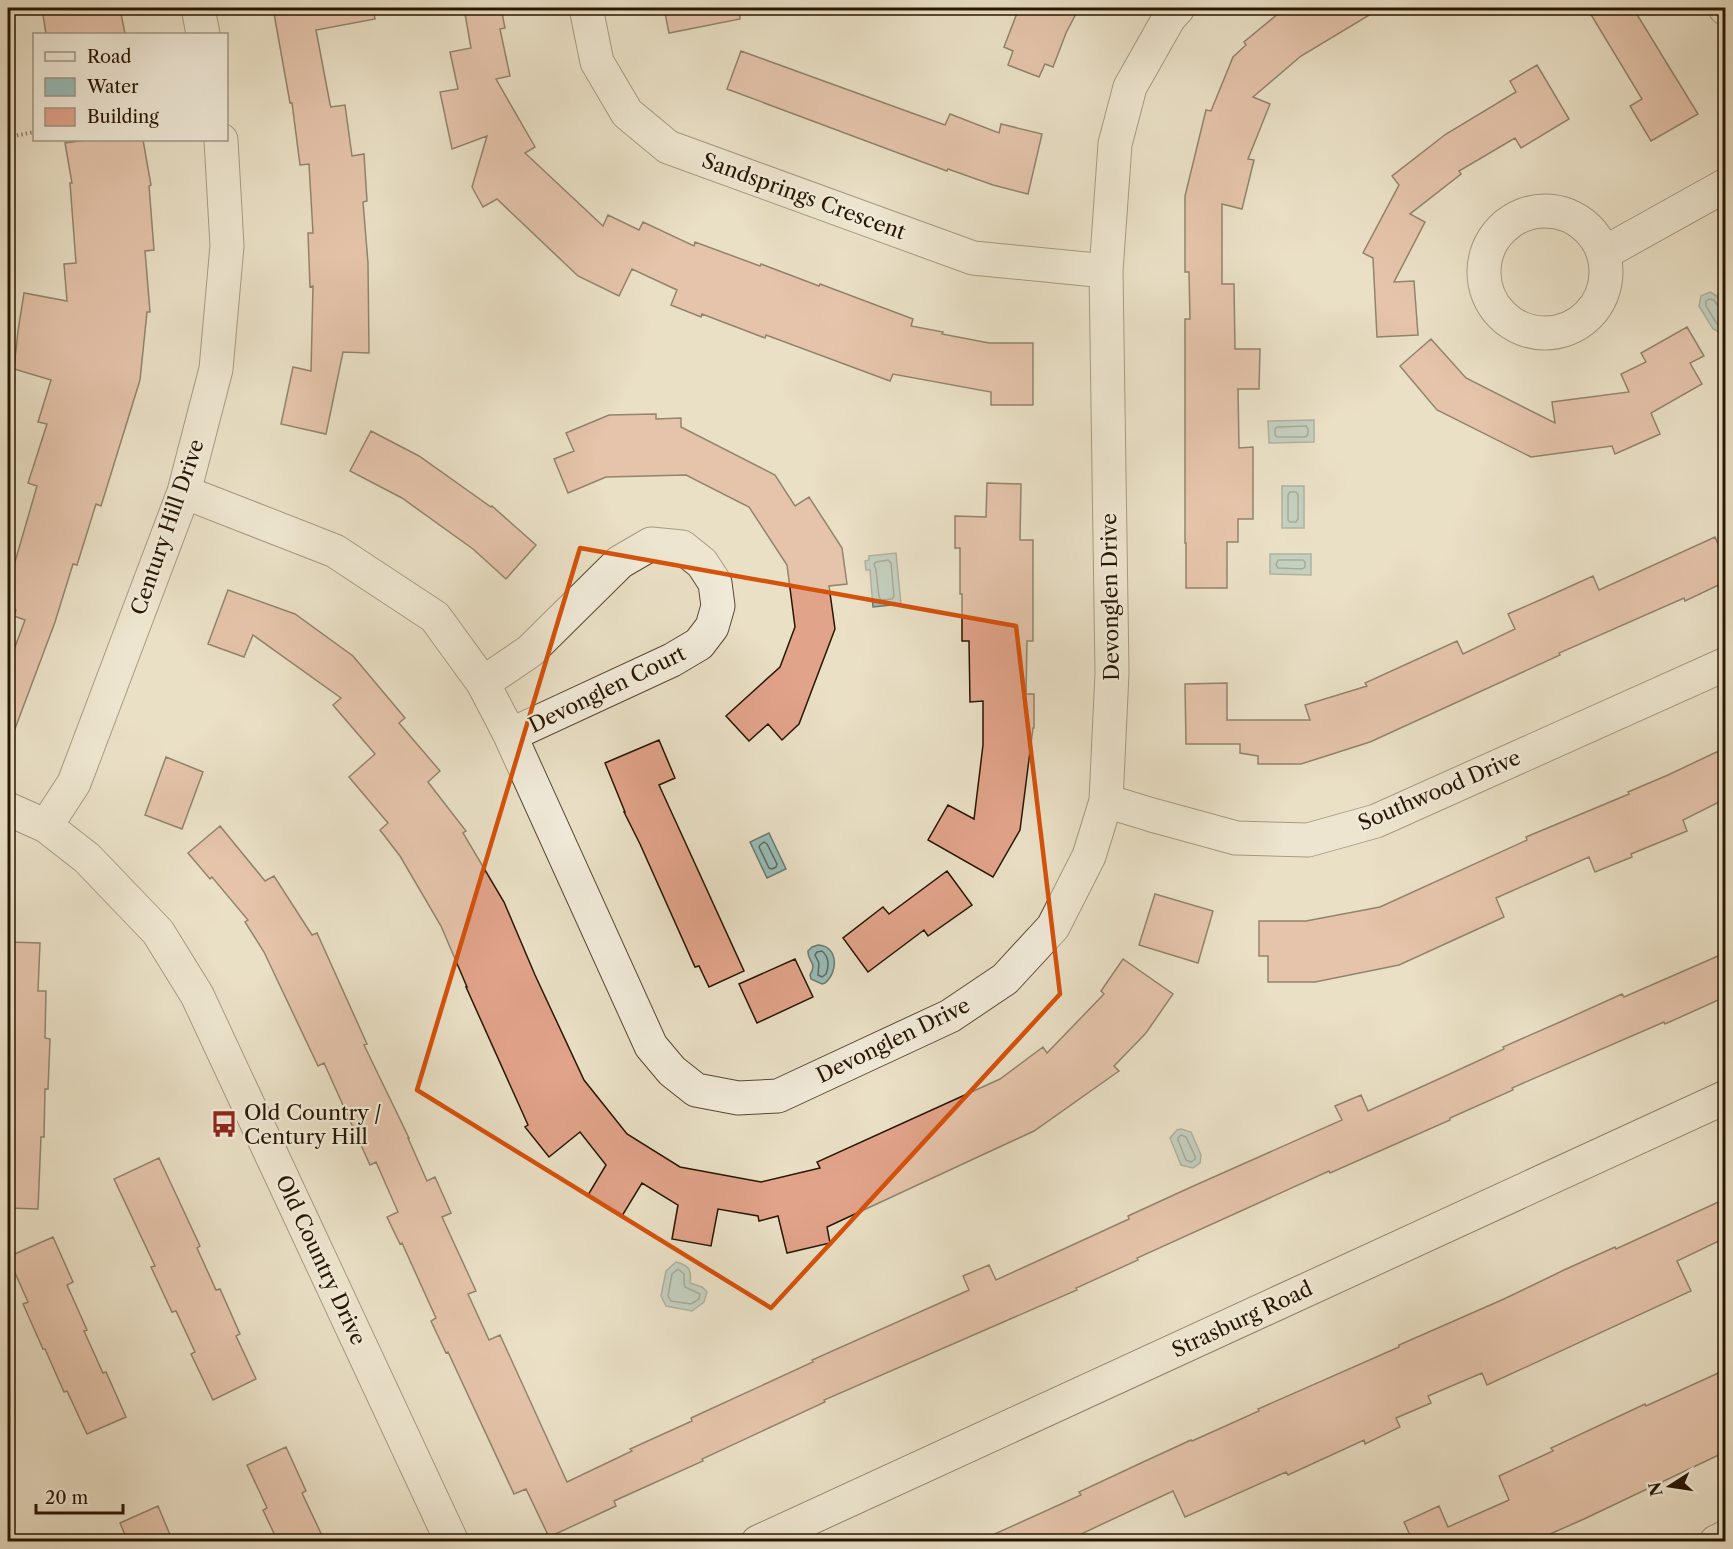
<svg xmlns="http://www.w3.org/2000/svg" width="1733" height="1549" viewBox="0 0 1733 1549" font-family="'Libre Caslon Text',serif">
<rect width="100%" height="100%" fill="#eae0c6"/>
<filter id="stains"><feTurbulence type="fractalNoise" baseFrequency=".00333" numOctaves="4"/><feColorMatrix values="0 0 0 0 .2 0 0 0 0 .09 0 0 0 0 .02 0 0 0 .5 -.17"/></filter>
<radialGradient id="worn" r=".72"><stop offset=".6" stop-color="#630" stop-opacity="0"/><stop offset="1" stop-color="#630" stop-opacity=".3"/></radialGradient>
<path fill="#98bcb9" stroke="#6b7a6f" stroke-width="1.5" d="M 1710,292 C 1726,299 1726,312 1725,328 L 1719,332 L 1713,329 L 1699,306 L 1701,296 Z
M 1314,420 L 1314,442 L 1269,443 L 1268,421 Z
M 1282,486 L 1304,486 L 1304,528 L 1282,528 Z
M 896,553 L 901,604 L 873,607 L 870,570 L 866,570 L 865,561 L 869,560 L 869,556 Z
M 1270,554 L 1311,554 L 1311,575 L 1270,574 Z
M 769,833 L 786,869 L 767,878 L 750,842 Z
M 818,945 C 839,946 838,973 825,983 L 822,984 L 811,979 L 810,975 C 818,962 807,962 808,951 L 812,947 Z
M 1181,1129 L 1191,1132 L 1201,1155 L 1200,1163 L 1193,1168 L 1181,1165 L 1170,1138 L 1177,1130 Z
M 676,1262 C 689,1265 692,1270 690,1283 L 702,1287 L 707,1292 L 704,1302 L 692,1311 L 666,1306 L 661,1296 L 666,1271 Z"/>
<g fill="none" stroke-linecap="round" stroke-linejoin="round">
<path stroke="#60695c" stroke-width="1.5" d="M 1726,310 L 1719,308 L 1714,300 L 1709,299 L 1706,301 L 1706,306 L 1717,324 L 1726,324
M 1277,427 L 1306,426 L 1308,429 L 1308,434 L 1306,437 L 1277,437 L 1275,435 L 1275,429 Z
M 1290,492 L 1296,492 L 1298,495 L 1298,519 L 1296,522 L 1290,522 L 1288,520 L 1288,495 Z
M 888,560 L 891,563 L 894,596 L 892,599 L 881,600 L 879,597 L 876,570 L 874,564 L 876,562 Z
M 1278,560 L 1303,560 L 1305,562 L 1305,567 L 1302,569 L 1278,568 L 1276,565 Z
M 764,842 L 767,844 L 777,864 L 776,867 L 772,869 L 769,868 L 759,847 L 760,845 Z
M 822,951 C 829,957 829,966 826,974 L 822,977 L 818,975 L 819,963 L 815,955 L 817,952 Z
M 1181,1135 L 1186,1137 L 1195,1156 L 1195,1159 L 1191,1162 L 1186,1160 L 1178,1140 L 1178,1138 Z
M 678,1269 L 684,1274 L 684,1283 L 685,1287 L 700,1294 L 699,1299 L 691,1304 L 671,1301 L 668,1296 L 672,1274 Z"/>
</g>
<path fill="#e1a38a" stroke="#281600" stroke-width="1.5" d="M 42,8 L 120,8 L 125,34 L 46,34 Z
M 273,8 L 373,8 L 375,19 L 316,30 L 330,104 L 331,107 L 345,105 L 352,156 L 364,154 L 367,201 L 363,202 L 368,263 L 369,353 L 343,352 L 326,434 L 281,424 L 293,367 L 311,371 L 313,286 L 310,287 L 308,233 L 313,233 L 309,164 L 300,165 L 292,103 L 290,103 Z
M 464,8 L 501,8 L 505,28 L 500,29 L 510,76 L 496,79 L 535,147 L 525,153 L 603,226 L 608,215 L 639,230 L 643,222 L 694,246 L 695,242 L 760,266 L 761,264 L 819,286 L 820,284 L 913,319 L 911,326 L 943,332 L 942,334 L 989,343 L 1033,343 L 1033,405 L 991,405 L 991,392 L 893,374 L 890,381 L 766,335 L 765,338 L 702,314 L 701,317 L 671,305 L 677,290 L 632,269 L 619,296 L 578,276 L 497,199 L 483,207 L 472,187 L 487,136 L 452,149 L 440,92 L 458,89 L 450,52 L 471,48 Z
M 664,8 L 739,8 L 740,19 L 669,33 Z
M 1019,8 L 1079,8 L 1066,33 L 1053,67 L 1045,64 L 1039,77 L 1008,65 L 1013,51 L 1004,47 Z
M 1285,8 L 1381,8 L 1301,56 L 1253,97 L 1270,104 L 1248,159 L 1254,160 L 1242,209 L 1222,204 L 1222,284 L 1234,284 L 1235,349 L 1260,349 L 1259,389 L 1238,389 L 1239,448 L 1253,447 L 1253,519 L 1238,519 L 1238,542 L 1227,542 L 1227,588 L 1186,588 L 1186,543 L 1185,543 L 1185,319 L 1190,319 L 1189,272 L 1185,272 L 1185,196 L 1206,110 L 1211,111 L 1233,57 L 1246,45 L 1244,42 Z
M 1587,8 L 1633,8 L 1698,114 L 1651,141 L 1630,106 L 1642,99 Z
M 741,51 L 945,125 L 950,114 L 999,133 L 1001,124 L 1042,134 L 1028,194 L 993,185 L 948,169 L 947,171 L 909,157 L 727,89 Z
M 1537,65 L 1569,119 L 1521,148 L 1515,138 L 1459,171 L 1461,174 L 1410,214 L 1425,222 L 1394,282 L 1414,281 L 1418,335 L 1377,337 L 1373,258 L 1363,253 L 1399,185 L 1392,176 L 1446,134 L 1516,92 L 1510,81 Z
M 86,140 L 143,140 L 151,185 L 149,186 L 154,250 L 145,251 L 150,312 L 147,312 L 140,380 L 101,506 L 96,504 L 77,565 L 73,564 L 55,622 L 10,742 L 8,742 L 8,666 L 25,620 L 14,616 L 16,610 L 8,607 L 8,586 L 37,486 L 28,483 L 47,424 L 38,422 L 51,380 L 14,369 L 18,331 L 24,293 L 67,301 L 64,264 L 76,263 L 70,183 L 72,183 L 65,143 Z
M 1687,327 L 1704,356 L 1690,363 L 1702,384 L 1651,413 L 1660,434 L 1615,454 L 1612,446 L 1531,457 L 1437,410 L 1400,366 L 1431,339 L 1466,378 L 1555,423 L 1552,402 L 1629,392 L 1621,374 L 1646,362 L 1641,353 Z
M 656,414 L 656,419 L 681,418 L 681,427 L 775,475 L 795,506 L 809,497 L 842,548 L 847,584 L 829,586 L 835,629 L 799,724 L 782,740 L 768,724 L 749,741 L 726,716 L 780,667 L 795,627 L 787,565 L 749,507 L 686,475 L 606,477 L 568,493 L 554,459 L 574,451 L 566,433 L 609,415 Z
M 371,431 L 419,456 L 491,507 L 492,506 L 536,545 L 506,579 L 473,549 L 402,498 L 350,471 Z
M 987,483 L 1021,484 L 1020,540 L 1033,540 L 1033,641 L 1027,641 L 1026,694 L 1034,694 L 1034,728 L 1033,728 L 1020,830 L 993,877 L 928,840 L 948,805 L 974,819 L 983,745 L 983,701 L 970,702 L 969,641 L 962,641 L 962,594 L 960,594 L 960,548 L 955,548 L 955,516 L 986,517 Z
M 1715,537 L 1725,560 L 1725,582 L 1685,601 L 1684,598 L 1559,653 L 1560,655 L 1370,742 L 1301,764 L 1258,764 L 1258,756 L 1240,753 L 1240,744 L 1186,744 L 1185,684 L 1227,683 L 1227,720 L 1310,720 L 1305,705 L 1367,686 L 1365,683 L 1457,641 L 1463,654 L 1515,629 L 1508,614 L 1540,600 L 1593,576 L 1599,590 Z
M 228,590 L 295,614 L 353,656 L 405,718 L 399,723 L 440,771 L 428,782 L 466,831 L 463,833 L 504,902 L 535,975 L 584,1080 L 627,1134 L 680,1167 L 761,1182 L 820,1168 L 817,1162 L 1000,1079 L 1043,1047 L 1047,1053 L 1104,994 L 1101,991 L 1123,959 L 1173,994 L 1146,1033 L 1114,1066 L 1119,1071 L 1034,1131 L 827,1227 L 830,1243 L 787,1253 L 778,1216 L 759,1221 L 758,1216 L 718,1209 L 711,1246 L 672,1239 L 678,1205 L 642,1183 L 622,1216 L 588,1195 L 606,1165 L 580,1132 L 549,1157 L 525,1127 L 528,1125 L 466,987 L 467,987 L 441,926 L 400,856 L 380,830 L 388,823 L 349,777 L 375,754 L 333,705 L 341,698 L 253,635 L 244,657 L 208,644 Z
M 659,740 L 675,778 L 659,785 L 744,971 L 709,987 L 699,966 L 695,967 L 640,844 L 624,812 L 625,812 L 605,763 Z
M 1725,748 L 1725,799 L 1683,820 L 1687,831 L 1631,854 L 1632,857 L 1595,872 L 1589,857 L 1496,898 L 1504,917 L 1399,965 L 1315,982 L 1268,982 L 1268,956 L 1259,956 L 1259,921 L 1306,921 L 1380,907 L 1527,840 L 1526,837 L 1629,794 L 1628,792 L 1668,775 Z
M 166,757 L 203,772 L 182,829 L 145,815 Z
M 220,826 L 265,881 L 274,876 L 312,935 L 317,933 L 367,1044 L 364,1045 L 409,1138 L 408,1138 L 427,1181 L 435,1177 L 451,1213 L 442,1217 L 476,1291 L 468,1294 L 489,1340 L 500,1335 L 567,1482 L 632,1451 L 630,1449 L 692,1421 L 691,1418 L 813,1362 L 812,1360 L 969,1290 L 963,1276 L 989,1265 L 996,1280 L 1129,1219 L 1128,1216 L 1189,1188 L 1342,1120 L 1335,1106 L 1361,1095 L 1368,1111 L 1441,1078 L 1504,1049 L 1503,1047 L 1560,1022 L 1622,994 L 1624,997 L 1725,953 L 1725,997 L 1665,1024 L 1664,1022 L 1512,1088 L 1513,1090 L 1450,1118 L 1450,1120 L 1330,1173 L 1329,1171 L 1137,1258 L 1138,1260 L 1076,1288 L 1077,1290 L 824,1400 L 825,1402 L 702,1459 L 703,1461 L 614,1501 L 616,1506 L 549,1537 L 526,1489 L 514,1494 L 448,1352 L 446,1353 L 431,1321 L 436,1318 L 402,1243 L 400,1244 L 387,1217 L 398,1212 L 376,1162 L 370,1165 L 324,1063 L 318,1066 L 264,952 L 245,922 L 248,920 L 212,877 L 210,879 L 188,853 Z
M 947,871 L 972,905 L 928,936 L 924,930 L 868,972 L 843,938 L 883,907 L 889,914 Z
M 1155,894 L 1213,911 L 1198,963 L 1139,945 Z
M 8,942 L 40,943 L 38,991 L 46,991 L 45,1038 L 50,1039 L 48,1089 L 45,1089 L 44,1137 L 41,1137 L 38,1209 L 8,1208 Z
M 795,959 L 813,997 L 757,1023 L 739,984 Z
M 159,1158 L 200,1246 L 197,1248 L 216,1290 L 220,1289 L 240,1334 L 236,1336 L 256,1379 L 213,1400 L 191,1354 L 195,1352 L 176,1311 L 172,1312 L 151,1267 L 155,1266 L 114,1179 Z
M 1725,1199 L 1725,1238 L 1677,1261 L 1691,1291 L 1487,1385 L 1482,1373 L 1428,1396 L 1431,1403 L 1396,1418 L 1400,1427 L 1365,1444 L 1364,1440 L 1288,1475 L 1286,1472 L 1185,1517 L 1173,1491 L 1081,1534 L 1085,1542 L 977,1542 L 1081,1495 L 1079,1492 L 1141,1463 L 1191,1440 L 1192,1441 L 1259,1411 L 1258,1409 L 1399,1347 L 1399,1345 L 1504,1299 L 1564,1270 L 1615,1247 L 1616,1249 Z
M 53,1237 L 73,1282 L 67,1285 L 87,1330 L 84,1331 L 103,1373 L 106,1372 L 126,1417 L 87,1434 L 67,1391 L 64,1392 L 45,1349 L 43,1349 L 23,1304 L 28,1302 L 8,1257 Z
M 1725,1370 L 1725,1452 L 1584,1519 L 1532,1542 L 1413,1542 L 1404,1522 L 1439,1506 L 1448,1527 L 1509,1500 L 1499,1476 L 1553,1451 L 1551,1448 L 1645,1404 L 1646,1406 Z
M 286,1447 L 306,1491 L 302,1493 L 325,1542 L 278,1542 L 263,1510 L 267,1508 L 247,1465 Z
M 158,1506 L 173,1542 L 128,1542 L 120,1523 Z"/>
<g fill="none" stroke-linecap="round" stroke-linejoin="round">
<defs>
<path id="street" d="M 198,8 L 203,34
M 586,8 L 597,62 L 627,113 L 668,147 L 973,258 L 1106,271
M 1725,8 L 1726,9
M1484 272a61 61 0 1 1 122 0a61 61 0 1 1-122 0Z
M 1604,253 L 1726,185
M 184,492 L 335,551 L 435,617 L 483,683 L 510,735 L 651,1046 L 672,1071 L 696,1090 L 738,1098 L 778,1096 L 950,1016 L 1005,979 L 1053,927 L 1089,856 L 1106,801 L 1112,673 L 1106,271 L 1115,144 L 1130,87 L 1169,18 L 1178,8
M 483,683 L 530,651 L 620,562 L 651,544 L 682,547 L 702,563 L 715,583 L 718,606 L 712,627 L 699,644 L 672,660 L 510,735
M 1106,801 L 1152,815 L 1236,838 L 1308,840 L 1376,821 L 1726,664
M 8,809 L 46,826 L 87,858 L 158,932 L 197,995 L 452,1542
M 46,826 L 74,783 L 184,492 L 216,369 L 227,246 L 221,140
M 1716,1542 L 1726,1537"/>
<path id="secondary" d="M 758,1542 L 1726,1097"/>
</defs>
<use href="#street" stroke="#584832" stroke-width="35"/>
<use href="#secondary" stroke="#281600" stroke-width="35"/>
<path stroke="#281600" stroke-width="4" stroke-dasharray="1.5 3" stroke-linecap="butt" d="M 8,137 L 34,132"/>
<use href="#street" stroke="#f1ebda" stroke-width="33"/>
<use href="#secondary" stroke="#f1ebda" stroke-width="33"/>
</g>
<path d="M0 0H1733V1549H0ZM 580,548 L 1016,626 L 1060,994 L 771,1308 L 417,1090 Z" fill="#eae0c6" fill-opacity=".55" fill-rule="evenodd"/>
<path fill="none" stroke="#d5520b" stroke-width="4.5" stroke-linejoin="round" d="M 580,548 L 1016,626 L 1060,994 L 771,1308 L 417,1090 Z"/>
<defs>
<symbol id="bus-bare" viewBox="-9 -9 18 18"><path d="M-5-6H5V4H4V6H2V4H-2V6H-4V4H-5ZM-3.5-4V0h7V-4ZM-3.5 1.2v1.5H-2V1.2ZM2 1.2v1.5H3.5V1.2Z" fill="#8f2418" stroke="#f1ebda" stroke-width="2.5" paint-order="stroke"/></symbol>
</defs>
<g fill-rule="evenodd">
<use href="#bus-bare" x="205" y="1105" width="38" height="38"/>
</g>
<g text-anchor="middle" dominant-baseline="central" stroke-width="4.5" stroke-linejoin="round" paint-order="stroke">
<g font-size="21" fill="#281600" stroke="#f1ebda">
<text transform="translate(804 196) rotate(20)">Sandsprings Crescent</text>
<text transform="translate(167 527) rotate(-71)">Century Hill Drive</text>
<text transform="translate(1110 597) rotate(-91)">Devonglen Drive</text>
<text transform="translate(607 689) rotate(-26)">Devonglen Court</text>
<text transform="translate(1439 790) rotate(-23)">Southwood Drive</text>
<text transform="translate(893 1040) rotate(-26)">Devonglen Drive</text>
<text transform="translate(321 1260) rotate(65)">Old Country Drive</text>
<text transform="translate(1242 1319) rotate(-25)">Strasburg Road</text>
</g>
<g font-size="21" fill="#281600" stroke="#f1ebda" text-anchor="start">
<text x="244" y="1112">Old Country /<tspan x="244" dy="24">Century Hill</tspan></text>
</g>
</g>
<rect width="1733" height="1549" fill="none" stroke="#eae0c6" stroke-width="30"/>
<rect x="9" y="9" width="1715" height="1531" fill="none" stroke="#281600" stroke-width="3"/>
<rect x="15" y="15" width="1703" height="1519" fill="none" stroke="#281600" stroke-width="1.5"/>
<rect x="33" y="33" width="195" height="108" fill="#f1ebda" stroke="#a19683" stroke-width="1.5"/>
<rect x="45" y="52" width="30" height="9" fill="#f1ebda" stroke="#a19683" stroke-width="1.5"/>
<text x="87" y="63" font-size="18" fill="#281600">Road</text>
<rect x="45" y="78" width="30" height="18" fill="#98bcb9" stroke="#a19683" stroke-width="1.5"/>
<text x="87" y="93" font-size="18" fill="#281600">Water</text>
<rect x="45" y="108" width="30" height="18" fill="#e1a38a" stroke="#a19683" stroke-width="1.5"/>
<text x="87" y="123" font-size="18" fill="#281600">Building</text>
<g transform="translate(1670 1486) rotate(258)" stroke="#f1ebda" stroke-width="4.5" paint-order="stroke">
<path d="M0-4.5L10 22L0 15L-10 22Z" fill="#281600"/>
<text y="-9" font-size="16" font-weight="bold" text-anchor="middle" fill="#281600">N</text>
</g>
<path d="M36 1504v9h87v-9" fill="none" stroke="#281600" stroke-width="3"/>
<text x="45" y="1504" font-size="18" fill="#281600" stroke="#f1ebda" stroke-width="4.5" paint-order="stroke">20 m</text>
<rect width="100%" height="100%" filter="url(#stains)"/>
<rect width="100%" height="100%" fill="url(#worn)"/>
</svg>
